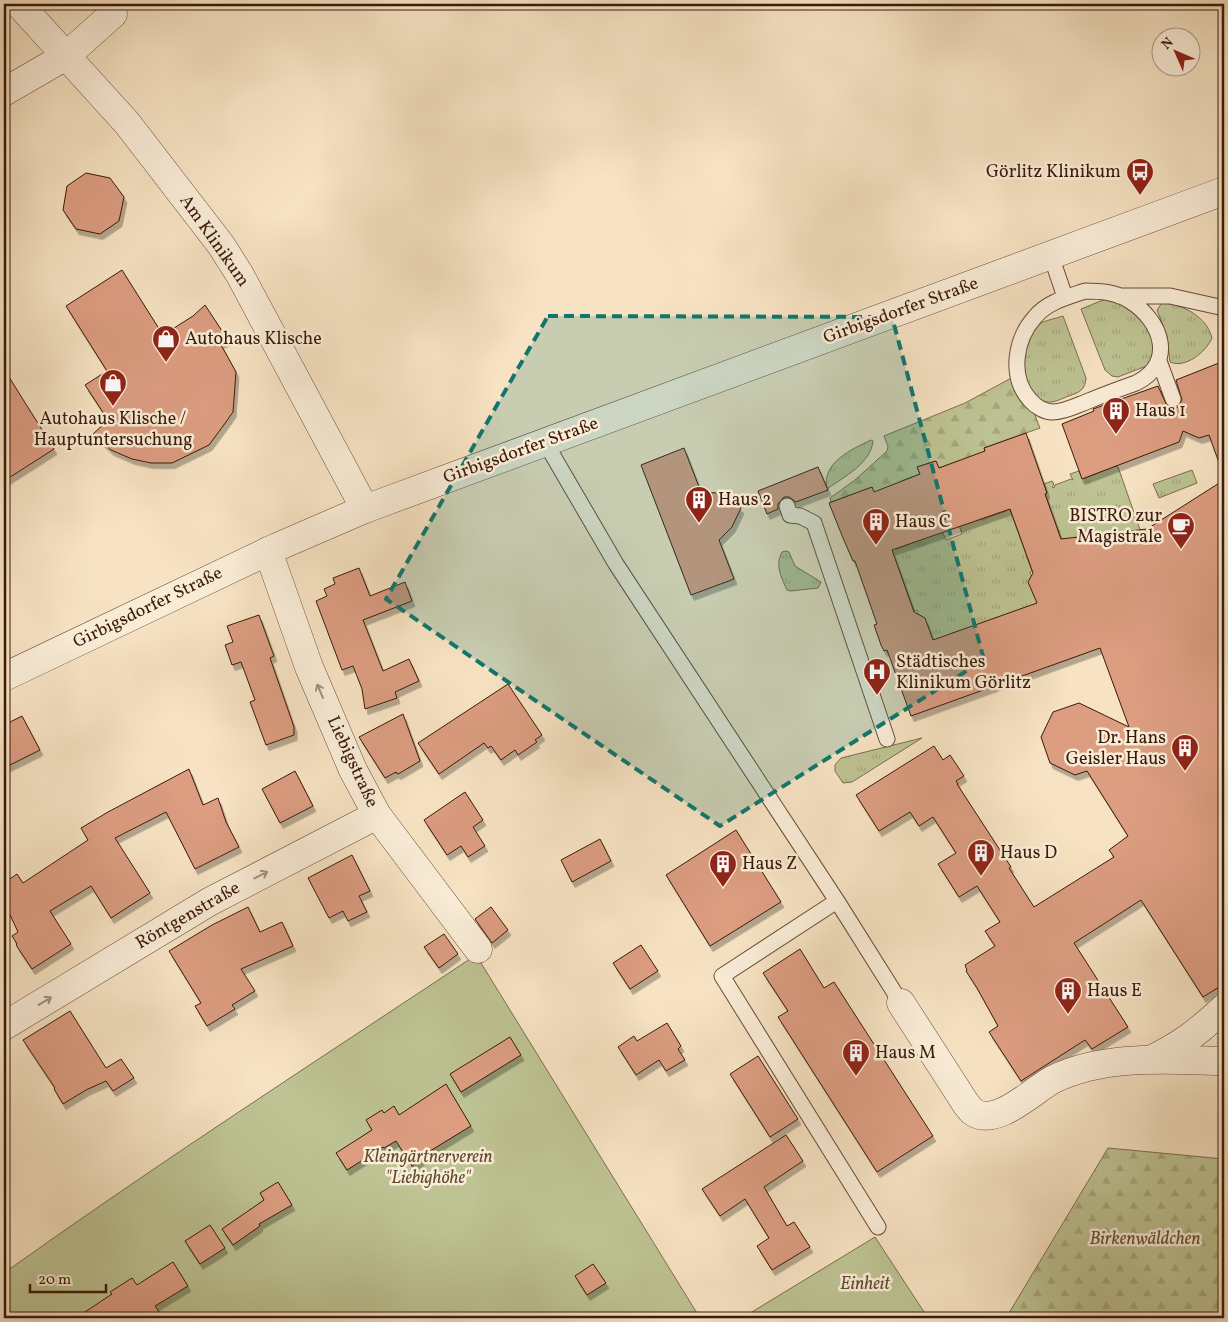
<svg xmlns="http://www.w3.org/2000/svg" width="1228" height="1322" viewBox="0 0 1228 1322" font-family="Vollkorn,serif">
<defs>
<pattern id="grass-tufts" width="24" height="20" patternUnits="userSpaceOnUse" patternTransform="scale(1.25)"><rect width="24" height="20" fill="#bec393"/><path d="M3 7l-1-3M5 7V3M7 7l1-3M15 17l-1-3M17 17v-4M19 17l1-3" fill="none" stroke="#a4a77d"/></pattern>
<pattern id="forest-firs" width="22" height="20" patternUnits="userSpaceOnUse" patternTransform="scale(1.25)"><rect width="22" height="20" fill="#bec393"/><path d="M5 1l3.5 6h-7zM16 11l3.5 6h-7z" fill="#a4a77d"/></pattern>
<filter id="shadow"><feDropShadow dx="3" dy="5.5" stdDeviation="0" flood-color="#0004"/></filter>
</defs>
<rect width="100%" height="100%" fill="#f7e3c3"/>
<filter id="stains"><feTurbulence type="fractalNoise" baseFrequency=".004" numOctaves="4"/><feColorMatrix values="0 0 0 0 .2 0 0 0 0 .09 0 0 0 0 .02 0 0 0 .5 -.17"/></filter>
<radialGradient id="worn" r=".72"><stop offset=".6" stop-color="#630" stop-opacity="0"/><stop offset="1" stop-color="#630" stop-opacity=".3"/></radialGradient>
<path fill="url(#grass-tufts)" stroke="#7c6e4e" d="M 1108,298 L 1114,298 L 1147,322 L 1155,348 L 1149,365 L 1118,377 L 1112,376 L 1105,370 L 1081,309 Z
M 1162,303 C 1183,304 1207,317 1212,338 C 1206,352 1185,369 1170,362 L 1167,336 L 1157,310 Z
M 1063,316 L 1086,378 C 1085,390 1080,392 1069,396 C 1063,398 1054,403 1048,402 C 1018,400 1020,344 1035,327 C 1040,321 1055,319 1063,316 Z
M 871,440 L 873,441 C 871,463 844,477 827,489 C 821,463 852,449 871,440 Z
M 1115,466 L 1118,467 L 1143,538 L 1067,557 L 1045,494 L 1047,493 L 1044,484 L 1052,481 L 1054,484 L 1052,487 L 1054,488 L 1055,485 L 1071,479 L 1073,480 L 1070,474 L 1079,471 L 1083,479 Z
M 1192,470 L 1197,483 L 1159,498 L 1153,484 Z
M 1009,507 L 1032,571 L 1030,572 L 1042,606 L 1016,611 L 950,634 L 928,648 C 928,635 931,621 918,614 L 917,610 L 914,611 L 891,548 L 897,549 L 942,531 L 946,540 L 962,534 L 959,525 L 979,518 L 983,519 L 1006,511 Z
M 786,551 L 789,552 L 795,566 L 821,582 L 818,588 L 790,591 L 787,590 C 781,577 775,565 782,552 Z
M 922,738 L 852,782 L 843,783 L 835,771 L 835,765 L 841,758 Z"/>
<path fill="url(#forest-firs)" stroke="#7c6e4e" d="M 1015,376 L 1032,408 L 1040,428 L 984,448 L 992,471 L 958,461 L 939,468 L 935,461 L 917,467 L 920,474 L 901,481 L 907,501 L 880,510 L 872,487 L 831,502 L 830,498 L 855,480 L 887,451 L 888,446 L 884,436 L 965,403 Z
M 1108,1148 L 1224,1159 L 1224,1318 L 1006,1318 Z"/>
<path fill="#bec393" stroke="#7c6e4e" d="M 476,955 L 700,1318 L 4,1318 L 4,1273 C 158,1163 318,1060 476,955 Z
M 875,1237 L 928,1318 L 742,1318 Z"/>
<path fill="#dc9d81" stroke="#3a1a08" fill-rule="evenodd" filter="url(#shadow)" d="M 86,173 L 110,178 L 124,197 L 119,221 L 100,234 L 76,229 L 63,210 L 67,186 Z
M 122,270 L 163,335 L 193,316 L 205,305 L 228,340 L 220,343 L 236,372 L 233,412 L 226,422 L 209,445 L 172,463 L 151,463 L 132,459 L 111,450 L 93,434 L 108,420 L 85,385 L 107,371 L 66,306 Z
M 1224,361 L 1224,470 L 1222,471 L 1209,435 L 1199,438 L 1183,431 L 1179,442 L 1082,479 L 1062,424 L 1094,411 L 1093,409 L 1158,386 L 1167,406 L 1172,408 L 1177,408 L 1182,400 L 1176,380 Z
M 4,369 L 54,449 L 4,481 Z
M 1026,433 L 1047,493 L 1045,494 L 1061,539 L 1147,529 L 1224,480 L 1224,984 L 1203,997 L 1141,900 L 1074,943 L 1128,1027 L 1092,1049 L 1085,1040 L 1021,1081 L 989,1032 L 998,1026 L 977,988 L 966,971 L 967,970 L 965,965 L 995,946 L 985,931 L 1000,922 L 977,886 L 959,897 L 938,864 L 956,853 L 933,817 L 919,826 L 910,812 L 879,831 L 856,795 L 934,746 L 943,760 L 950,755 L 964,776 L 956,781 L 958,784 L 957,784 L 1011,867 L 1009,868 L 1034,907 L 1114,857 L 1109,850 L 1128,836 L 1087,771 L 1075,775 L 1050,763 L 1041,737 L 1053,712 L 1079,703 L 1129,727 L 1100,648 L 911,716 L 887,650 L 884,651 L 881,645 L 874,625 L 877,624 L 855,561 L 853,561 L 843,538 L 829,503 L 872,487 L 874,492 L 920,474 L 917,467 L 936,461 L 939,468 L 985,451 L 984,448 ZM 1010,509 L 1033,573 L 1028,582 L 1037,603 L 933,640 L 925,618 L 914,612 L 892,550 Z
M 684,448 L 701,492 L 718,493 L 725,495 L 741,508 L 732,527 L 719,540 L 734,579 L 691,595 L 641,465 Z
M 818,467 L 828,490 L 796,502 L 789,497 L 784,497 L 778,504 L 778,509 L 767,514 L 758,491 Z
M 359,568 L 370,596 L 405,582 L 412,601 L 363,620 L 383,671 L 409,659 L 419,681 L 395,692 L 397,698 L 365,709 L 362,689 L 353,666 L 342,670 L 316,601 L 327,596 L 324,589 L 335,584 L 333,578 Z
M 259,615 L 274,656 L 270,658 L 294,727 L 294,735 L 266,745 L 250,702 L 255,700 L 241,662 L 232,665 L 225,645 L 233,642 L 227,626 Z
M 508,684 L 542,735 L 535,740 L 537,742 L 518,755 L 515,750 L 501,760 L 491,746 L 488,748 L 484,743 L 439,774 L 418,743 Z
M 403,714 L 420,761 L 400,773 L 397,774 L 396,772 L 385,778 L 359,737 Z
M 22,716 L 40,750 L 4,768 L 4,725 Z
M 189,769 L 203,805 L 218,798 L 226,822 L 239,847 L 195,869 L 166,812 L 115,838 L 150,893 L 111,918 L 91,886 L 50,911 L 71,944 L 32,969 L 16,945 L 17,944 L 12,936 L 18,932 L 4,902 L 4,883 L 17,874 L 23,883 L 88,840 L 81,828 L 108,812 Z
M 295,771 L 313,806 L 280,823 L 262,789 Z
M 465,792 L 483,820 L 473,827 L 485,846 L 468,857 L 461,846 L 447,855 L 424,820 Z
M 736,830 L 781,902 L 710,946 L 666,875 Z
M 600,839 L 611,861 L 572,882 L 561,860 Z
M 352,855 L 370,891 L 359,896 L 367,912 L 348,921 L 343,911 L 329,918 L 308,878 Z
M 248,907 L 260,932 L 282,922 L 293,946 L 241,969 L 255,991 L 232,1005 L 235,1009 L 207,1026 L 195,1006 L 201,1003 L 169,951 L 212,925 Z
M 491,907 L 508,930 L 492,943 L 475,919 Z
M 444,934 L 458,954 L 439,968 L 424,947 Z
M 641,945 L 658,971 L 630,989 L 613,963 Z
M 800,949 L 824,988 L 834,982 L 933,1136 L 877,1172 L 778,1017 L 788,1011 L 763,973 Z
M 70,1011 L 106,1068 L 121,1059 L 134,1078 L 113,1091 L 106,1081 L 86,1090 L 63,1104 L 54,1089 L 55,1088 L 23,1040 Z
M 667,1023 L 681,1046 L 678,1049 L 685,1060 L 666,1071 L 659,1060 L 636,1075 L 618,1047 L 634,1036 L 637,1041 Z
M 510,1037 L 521,1055 L 461,1092 L 450,1074 Z
M 758,1056 L 798,1119 L 770,1137 L 730,1074 Z
M 446,1084 L 471,1126 L 430,1151 L 431,1153 L 412,1166 L 396,1141 L 384,1148 L 383,1147 L 347,1170 L 336,1153 L 372,1130 L 366,1120 L 382,1110 L 384,1113 L 394,1106 L 399,1115 Z
M 786,1135 L 803,1161 L 764,1187 L 787,1226 L 794,1222 L 810,1247 L 772,1270 L 757,1246 L 769,1238 L 745,1199 L 720,1216 L 702,1189 Z
M 278,1182 L 292,1205 L 259,1224 L 260,1226 L 233,1245 L 222,1229 L 264,1200 L 260,1193 Z
M 210,1225 L 225,1248 L 200,1264 L 185,1241 Z
M 173,1262 L 188,1286 L 155,1306 L 163,1318 L 76,1318 L 112,1294 L 110,1292 L 132,1278 L 137,1285 Z
M 593,1264 L 606,1283 L 587,1295 L 575,1276 Z"/>
<g fill="none" stroke-linecap="round" stroke-linejoin="round">
<defs>
<path id="service" d="M 1051,256 L 1065,297
M 1085,291 C 1101,291 1116,292 1130,301 C 1162,321 1176,363 1136,383 C 1119,389 1103,395 1086,402 C 1076,406 1064,412 1053,412 C 1045,412 1036,407 1030,400 C 1009,377 1015,339 1035,317 C 1047,302 1068,297 1085,291 Z
M 1119,296 L 1170,296 L 1224,308
M 1159,361 L 1173,399
M 545,442 L 616,564 L 837,901 L 901,1003
M 787,506 L 790,515 L 800,516 L 814,523 L 887,739
M 837,901 L 722,976 L 878,1227"/>
<path id="minor" d="M 19,4 L 127,123 L 221,245 L 240,275 L 365,509
M 4,92 L 66,56 L 113,14
M 268,551 L 309,667 L 353,770 L 377,815 L 478,949
M 901,1003 L 966,1104 C 968,1106 971,1111 973,1112 C 997,1128 1034,1089 1054,1079 C 1106,1054 1168,1060 1224,1061
M 4,1026 L 209,902 L 377,815
M 1152,1059 C 1183,1044 1199,1031 1224,1008"/>
<path id="tertiary" d="M 4,677 L 277,547 L 365,509 L 1224,191"/>
</defs>
<use href="#service" stroke="#694c37" stroke-width="17"/>
<use href="#minor" stroke="#694c37" stroke-width="29"/>
<use href="#tertiary" stroke="#694c37" stroke-width="29"/>
<use href="#service" stroke="#faedd8" stroke-width="15"/>
<use href="#minor" stroke="#faedd8" stroke-width="28"/>
<use href="#tertiary" stroke="#faedd8" stroke-width="28"/>
</g>
<defs><path id="oneway-shaft" d="M-6 0H5M1.5-3L5.5 0L1.5 3" fill="none" stroke-width="1.6" stroke-linecap="round" stroke-linejoin="round" transform="scale(1.25)"/></defs>
<g stroke="#a48e7a">
<use href="#oneway-shaft" transform="translate(320 691) rotate(-113)"/>
<use href="#oneway-shaft" transform="translate(261 875) rotate(-27)"/>
<use href="#oneway-shaft" transform="translate(45 1001) rotate(-31)"/>
</g>
<path fill="#0f766e" fill-opacity="0.2" stroke="#0f766e" stroke-width="4" stroke-dasharray="10 6" stroke-linejoin="round" d="M 548,316 L 892,317 L 984,660 L 720,826 L 386,599 Z"/>
<defs>
<symbol id="bus-pin" viewBox="-11 -11 22 30"><path d="M0 17L-7.5 6A9.5 9.5 0 1 1 7.5 6Z" fill="#8f2418" stroke="#faedd8"/><path d="M-5-6H5V4H4V6H2V4H-2V6H-4V4H-5ZM-3.5-4V0h7V-4ZM-3.5 1.2v1.5H-2V1.2ZM2 1.2v1.5H3.5V1.2Z" fill="#fff"/></symbol>
<symbol id="shop-pin" viewBox="-11 -11 22 30"><path d="M0 17L-7.5 6A9.5 9.5 0 1 1 7.5 6Z" fill="#8f2418" stroke="#faedd8"/><path d="M-5-2.5h2.3a2.7 3.5 0 0 1 5.4 0H5L5.5 6h-11ZM-1.5-2.5h3a1.5 2.3 0 0 0-3 0Z" fill="#fff"/></symbol>
<symbol id="building-pin" viewBox="-11 -11 22 30"><path d="M0 17L-7.5 6A9.5 9.5 0 1 1 7.5 6Z" fill="#8f2418" stroke="#faedd8"/><path d="M-4-6H4V6H1V3H-1V6H-4ZM-2.5-4.3h1.7v1.8h-1.7ZM.8-4.3h1.7v1.8H.8ZM-2.5-1h1.7V.8h-1.7ZM.8-1h1.7V.8H.8Z" fill="#fff"/></symbol>
<symbol id="cafe-pin" viewBox="-11 -11 22 30"><path d="M0 17L-7.5 6A9.5 9.5 0 1 1 7.5 6Z" fill="#8f2418" stroke="#faedd8"/><path d="M-5.5-4.5H6V0H3Q3 3.5 0 3.5H-2.5Q-5.5 3.5-5.5 0ZM3-3.2v2h1.7v-2ZM-6 4.5H4V6H-6Z" fill="#fff"/></symbol>
<symbol id="hospital-pin" viewBox="-11 -11 22 30"><path d="M0 17L-7.5 6A9.5 9.5 0 1 1 7.5 6Z" fill="#8f2418" stroke="#faedd8"/><path d="M-5-5h3v3.5h4V-5h3V5h-3V1.5h-4V5h-3Z" fill="#fff"/></symbol>
</defs>
<g fill-rule="evenodd">
<use href="#bus-pin" x="1124" y="156" width="32" height="43"/>
<use href="#shop-pin" x="150" y="323" width="32" height="43"/>
<use href="#shop-pin" x="97" y="367" width="32" height="43"/>
<use href="#building-pin" x="1100" y="395" width="32" height="43"/>
<use href="#building-pin" x="683" y="484" width="32" height="43"/>
<use href="#building-pin" x="860" y="506" width="32" height="43"/>
<use href="#cafe-pin" x="1165" y="510" width="32" height="43"/>
<use href="#hospital-pin" x="861" y="656" width="32" height="43"/>
<use href="#building-pin" x="1169" y="732" width="32" height="43"/>
<use href="#building-pin" x="965" y="837" width="32" height="43"/>
<use href="#building-pin" x="707" y="848" width="32" height="43"/>
<use href="#building-pin" x="1052" y="975" width="32" height="43"/>
<use href="#building-pin" x="840" y="1037" width="32" height="43"/>
</g>
<g text-anchor="middle" dominant-baseline="central" stroke-width="5" stroke-linejoin="round" paint-order="stroke">
<g font-size="18" fill="#3a1a08" stroke="#faedd8" text-anchor="start">
<text x="1121" y="172" text-anchor="end">Görlitz Klinikum</text>
<text x="185" y="339">Autohaus Klische</text>
<text x="1135" y="411">Haus 1</text>
<text x="113" y="419" text-anchor="middle">Autohaus Klische /<tspan x="113" dy="21">Hauptuntersuchung</tspan></text>
<text x="718" y="500">Haus 2</text>
<text x="1162" y="516" text-anchor="end">BISTRO zur<tspan x="1162" dy="21">Magistrale</tspan></text>
<text x="895" y="522">Haus C</text>
<text x="896" y="662">Städtisches<tspan x="896" dy="21">Klinikum Görlitz</tspan></text>
<text x="1166" y="738" text-anchor="end">Dr. Hans<tspan x="1166" dy="21">Geisler Haus</tspan></text>
<text x="1000" y="853">Haus D</text>
<text x="742" y="864">Haus Z</text>
<text x="1087" y="991">Haus E</text>
<text x="875" y="1053">Haus M</text>
</g>
<g font-size="18" fill="#3a1a08" stroke="#faedd8">
<text transform="translate(214 241) rotate(55)">Am Klinikum</text>
<text transform="translate(901 311) rotate(-20)">Girbigsdorfer Straße</text>
<text transform="translate(521 451) rotate(-20)">Girbigsdorfer Straße</text>
<text transform="translate(148 608) rotate(-26)">Girbigsdorfer Straße</text>
<text transform="translate(352 762) rotate(65)">Liebigstraße</text>
<text transform="translate(188 916) rotate(-30)">Röntgenstraße</text>
</g>
<g font-size="18" font-style="italic" fill="#624d32" stroke="#faedd8">
<text x="428" y="1157">Kleingärtnerverein<tspan x="428" dy="21">"Liebighöhe"</tspan></text>
<text x="1145" y="1239">Birkenwäldchen</text>
<text x="865" y="1284">Einheit</text>
</g>
</g>
<rect width="1228" height="1322" fill="none" stroke="#f7e3c3" stroke-width="20"/>
<rect x="5" y="5" width="1218" height="1312" fill="none" stroke="#3a1a08" stroke-width="2.5"/>
<rect x="10" y="10" width="1208" height="1302" fill="none" stroke="#3a1a08"/>
<g transform="translate(1176 52) rotate(315)"><circle r="24" fill="#faedd8" stroke="#ad9985"/>
<path d="M0-4L9 19L0 12L-9 19Z" fill="#8f2418"/>
<text y="-8" font-size="14" font-weight="bold" text-anchor="middle" fill="#3a1a08">N</text>
</g>
<path d="M30 1284v8h76v-8" fill="none" stroke="#3a1a08" stroke-width="2.5"/>
<text x="38" y="1284" font-size="15" fill="#3a1a08" stroke="#faedd8" stroke-width="4" paint-order="stroke">20 m</text>
<rect width="100%" height="100%" filter="url(#stains)"/>
<rect width="100%" height="100%" fill="url(#worn)"/>
</svg>
